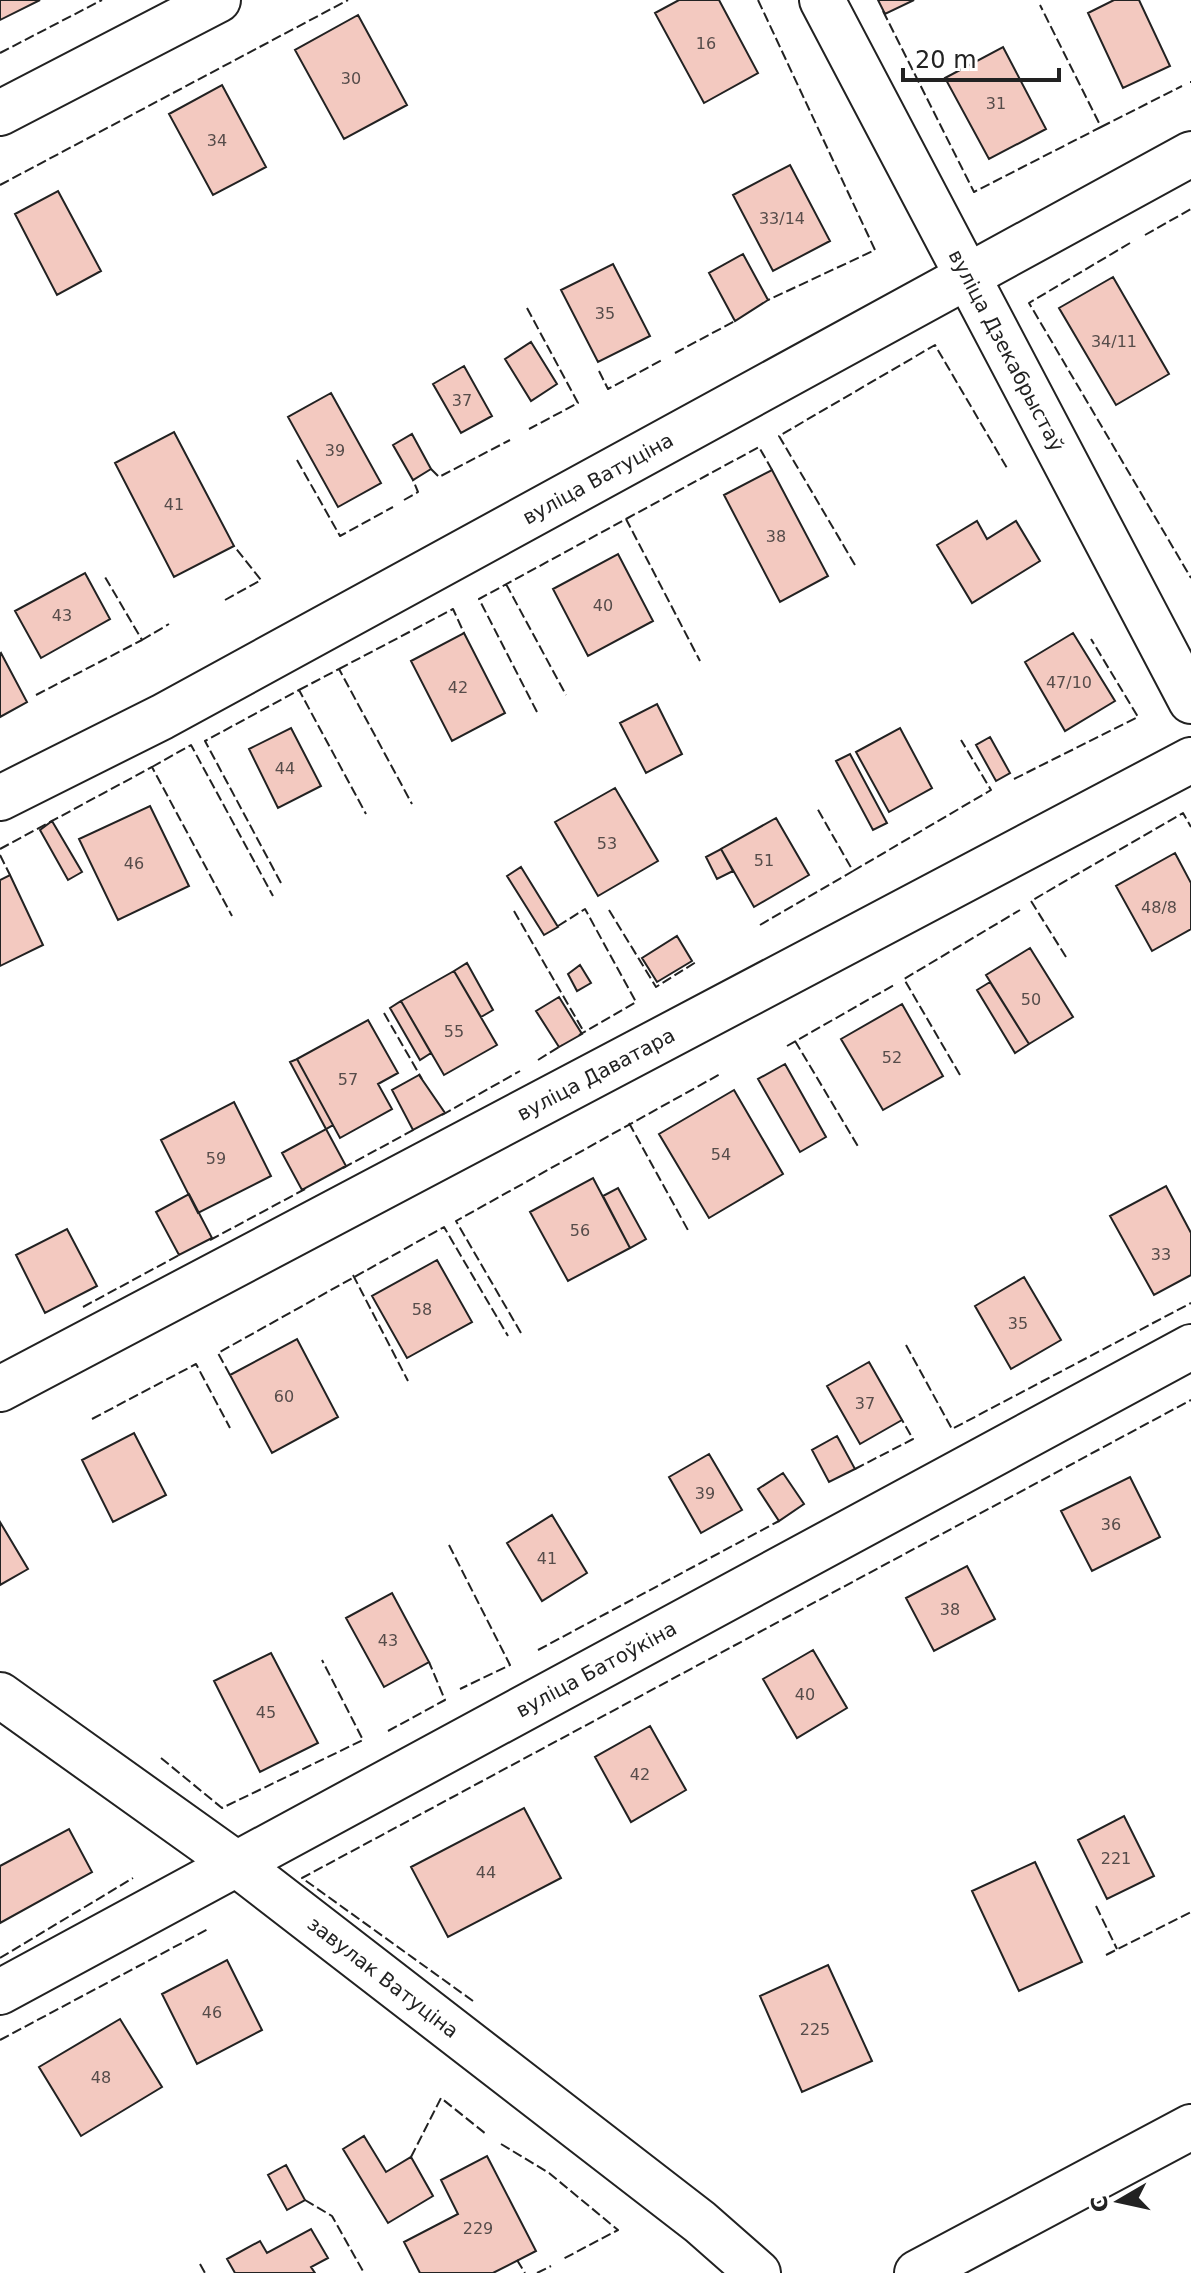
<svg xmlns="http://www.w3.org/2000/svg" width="1191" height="2273" viewBox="0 0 1191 2273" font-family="'DejaVu Sans',sans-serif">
<rect width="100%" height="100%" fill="#fff"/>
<path fill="#f3c9c0" stroke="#222" stroke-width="2" d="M 0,0 L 40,0 L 0,20 Z
M 679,0 L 719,0 L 758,73 L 704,103 L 655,13 Z
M 878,0 L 914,0 L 885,14 Z
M 1114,0 L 1139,0 L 1170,66 L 1123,88 L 1088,13 Z
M 358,15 L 407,105 L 344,139 L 295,50 Z
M 1003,47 L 1046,129 L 989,159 L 945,78 Z
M 222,85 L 266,167 L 213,195 L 169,114 Z
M 790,165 L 830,241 L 773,271 L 733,195 Z
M 58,191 L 101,271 L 57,295 L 15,214 Z
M 743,254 L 768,300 L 735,321 L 709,273 Z
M 613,264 L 650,336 L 598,362 L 561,290 Z
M 1113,277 L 1169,374 L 1116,405 L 1059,308 Z
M 531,342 L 557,384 L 531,401 L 505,359 Z
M 464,366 L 492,416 L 461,433 L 433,384 Z
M 331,393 L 381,483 L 338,507 L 288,417 Z
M 174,432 L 234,546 L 174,577 L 115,463 Z
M 412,434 L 431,469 L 413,480 L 393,445 Z
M 772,470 L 828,576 L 780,602 L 724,495 Z
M 977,521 L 987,539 L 1016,521 L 1040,561 L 972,603 L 937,545 Z
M 618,554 L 653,621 L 588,656 L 553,589 Z
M 85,573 L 110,619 L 41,658 L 15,611 Z
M 464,633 L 505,713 L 452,741 L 411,661 Z
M 1073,633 L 1115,701 L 1065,731 L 1025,662 Z
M 1,653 L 27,702 L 0,717 L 0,654 Z
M 657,704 L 682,754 L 646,773 L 620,723 Z
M 291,728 L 321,786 L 278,808 L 249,749 Z
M 900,728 L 932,788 L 889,812 L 856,752 Z
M 990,737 L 1010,773 L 996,781 L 976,745 Z
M 850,754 L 887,823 L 873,830 L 836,761 Z
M 615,788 L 658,861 L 598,896 L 555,822 Z
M 150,806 L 189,886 L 118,920 L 79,839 Z
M 776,818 L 809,875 L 754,907 L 721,849 Z
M 52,821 L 82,872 L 68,880 L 40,830 Z
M 721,849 L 733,871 L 717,879 L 706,857 Z
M 1175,853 L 1191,883 L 1191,929 L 1152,951 L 1116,886 Z
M 521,867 L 558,927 L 544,935 L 507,876 Z
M 10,875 L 43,945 L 0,966 L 0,880 Z
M 677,936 L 692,961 L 657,982 L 642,958 Z
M 1030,948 L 1073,1017 L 1029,1044 L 986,975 Z
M 467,963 L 493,1010 L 481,1017 L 454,971 Z
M 580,965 L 591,983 L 577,991 L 568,974 Z
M 454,971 L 497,1045 L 444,1075 L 401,1001 Z
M 990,982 L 1029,1044 L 1015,1053 L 977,990 Z
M 559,997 L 582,1034 L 559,1047 L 536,1011 Z
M 401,1001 L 431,1053 L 420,1060 L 390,1008 Z
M 902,1004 L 943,1076 L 883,1110 L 841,1039 Z
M 368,1020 L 398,1073 L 378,1084 L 392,1109 L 340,1138 L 297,1059 Z
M 297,1059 L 333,1125 L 326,1129 L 290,1062 Z
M 785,1064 L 826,1137 L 800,1152 L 758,1079 Z
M 419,1075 L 445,1113 L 413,1130 L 392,1090 Z
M 734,1090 L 783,1174 L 709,1218 L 659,1134 Z
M 234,1102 L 271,1176 L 198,1213 L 161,1140 Z
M 326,1129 L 346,1166 L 302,1190 L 282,1153 Z
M 593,1178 L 630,1248 L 568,1281 L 530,1212 Z
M 1166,1186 L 1191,1233 L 1191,1275 L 1154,1295 L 1110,1216 Z
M 618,1188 L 646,1239 L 630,1248 L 603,1196 Z
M 189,1194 L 212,1238 L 179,1255 L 156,1212 Z
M 67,1229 L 97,1286 L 45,1313 L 16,1255 Z
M 437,1260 L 472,1322 L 407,1358 L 372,1296 Z
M 1024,1277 L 1061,1340 L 1011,1369 L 975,1306 Z
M 297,1339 L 338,1417 L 272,1453 L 230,1375 Z
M 869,1362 L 902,1420 L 860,1444 L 827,1386 Z
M 134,1433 L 166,1495 L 113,1522 L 82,1460 Z
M 837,1436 L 855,1469 L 829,1482 L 812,1450 Z
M 709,1454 L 742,1510 L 701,1533 L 669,1477 Z
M 783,1473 L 804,1504 L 779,1521 L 758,1489 Z
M 1130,1477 L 1160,1537 L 1092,1571 L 1061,1511 Z
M 552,1515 L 587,1573 L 542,1601 L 507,1543 Z
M 0,1522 L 28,1569 L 0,1585 Z
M 967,1566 L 995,1619 L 934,1651 L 906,1598 Z
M 392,1593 L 429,1662 L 384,1687 L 346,1618 Z
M 813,1650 L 847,1708 L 797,1738 L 763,1679 Z
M 271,1653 L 318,1743 L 260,1772 L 214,1681 Z
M 650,1726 L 686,1790 L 631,1822 L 595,1757 Z
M 524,1808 L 561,1878 L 448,1937 L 411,1867 Z
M 1124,1816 L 1154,1876 L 1107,1899 L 1078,1840 Z
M 69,1829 L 92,1872 L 0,1923 L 0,1866 Z
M 1035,1862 L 1082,1962 L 1019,1991 L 972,1891 Z
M 227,1960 L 262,2030 L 197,2064 L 162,1994 Z
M 828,1965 L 872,2061 L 802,2092 L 760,1996 Z
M 120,2019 L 162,2087 L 81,2136 L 39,2067 Z
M 364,2136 L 386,2172 L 411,2157 L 433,2196 L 388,2223 L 343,2149 Z
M 487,2156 L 536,2251 L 493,2273 L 420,2273 L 404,2242 L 458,2214 L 441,2180 Z
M 286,2165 L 305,2200 L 287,2210 L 268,2175 Z
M 311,2229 L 328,2258 L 311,2267 L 315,2273 L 235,2273 L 227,2259 L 260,2241 L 267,2253 Z"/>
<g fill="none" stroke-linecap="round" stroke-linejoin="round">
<defs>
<g id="street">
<path id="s1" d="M 822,0 L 1191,701"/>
<path d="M 0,113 L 218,0"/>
<path id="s2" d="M 0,798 L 162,717 L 1191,154"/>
<path id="s3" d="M 0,1389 L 1191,760"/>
<path id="s4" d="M 0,1695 L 238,1865 L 700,2222 L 758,2273"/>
<path id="s5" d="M 0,1992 L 1191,1347"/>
</g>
<path id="primary" d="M 917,2273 L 1191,2127"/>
</defs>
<use href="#street" stroke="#222" stroke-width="48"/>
<use href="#primary" stroke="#222" stroke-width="48"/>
<use href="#street" stroke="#fff" stroke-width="44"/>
<use href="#primary" stroke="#fff" stroke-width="44"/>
<path stroke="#222" stroke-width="2" stroke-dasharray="10 4" stroke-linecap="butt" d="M 758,0 L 875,250 L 768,300
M 883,11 L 974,192 L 1101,127 L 1040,5
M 0,53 L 102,0
M 1190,82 L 1191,82
M 1101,127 L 1182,86
M 0,185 L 348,0
M 1145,235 L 1191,209
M 1130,243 L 1029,303 L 1191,578
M 527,308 L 578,403 L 529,429
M 675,353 L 735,321
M 599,371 L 608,389 L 662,360
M 297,460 L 340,536 L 393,507
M 431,469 L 439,477 L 510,440
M 404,500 L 418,492 L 413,480
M 626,519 L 759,447 L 772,470
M 855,565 L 779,436 L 935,345 L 1007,468
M 506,584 L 566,695
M 225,600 L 261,580 L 234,546
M 142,640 L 169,624
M 339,669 L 453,609 L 464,633
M 299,690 L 339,669 L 412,804
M 36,695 L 142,640 L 105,577
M 537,712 L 479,599 L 626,519 L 700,661
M 152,767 L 191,745 L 273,896
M 1014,779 L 1138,717 L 1091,639
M 0,849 L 152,767 L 232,916
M 0,855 L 10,875
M 853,871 L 991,790 L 961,740
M 281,883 L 205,741 L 299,690 L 366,814
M 609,910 L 656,987 L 696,962
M 514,911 L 584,1032
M 760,925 L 853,871 L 817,808
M 558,926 L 585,909 L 636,1002 L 579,1035
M 1066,957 L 1031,901 L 1183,813 L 1191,827
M 384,1013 L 422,1079
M 795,1041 L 859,1148
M 787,1046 L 894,985
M 538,1060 L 562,1045
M 960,1075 L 904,979 L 1020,910
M 442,1115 L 520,1071
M 629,1123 L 689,1232
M 343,1168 L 417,1128
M 210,1240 L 305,1189
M 353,1275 L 408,1381
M 83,1307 L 181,1254
M 521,1333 L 456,1221 L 722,1073
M 906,1345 L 952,1429 L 1191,1303
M 230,1375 L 218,1353 L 444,1227 L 508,1336
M 92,1419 L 196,1364 L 230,1428
M 855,1469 L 913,1439 L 902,1420
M 449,1545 L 510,1665 L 460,1689
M 538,1650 L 779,1521
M 388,1731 L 445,1700 L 429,1662
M 161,1758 L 222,1808 L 363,1740 L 322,1660
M 1096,1906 L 1117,1949
M 1106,1955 L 1191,1912
M 0,1958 L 133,1878
M 473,2001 L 302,1878 L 1191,1400
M 0,2040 L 208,1929
M 501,2144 L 549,2173 L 618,2230 L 563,2259
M 411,2157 L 441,2098 L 486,2134
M 305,2200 L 332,2216 L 364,2273
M 517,2260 L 525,2273
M 200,2264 L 205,2273
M 537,2273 L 551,2266"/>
</g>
<g text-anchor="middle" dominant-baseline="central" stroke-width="6" stroke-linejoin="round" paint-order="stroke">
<g font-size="16" fill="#564c4a">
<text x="706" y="43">16</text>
<text x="351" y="78">30</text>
<text x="996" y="103">31</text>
<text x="217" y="140">34</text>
<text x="782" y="218">33/14</text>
<text x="605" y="313">35</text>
<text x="1114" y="341">34/11</text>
<text x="462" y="400">37</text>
<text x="335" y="450">39</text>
<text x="174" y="504">41</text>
<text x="776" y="536">38</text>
<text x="603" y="605">40</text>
<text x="62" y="615">43</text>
<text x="1069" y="682">47/10</text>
<text x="458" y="687">42</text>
<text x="285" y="768">44</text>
<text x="607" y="843">53</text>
<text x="764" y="860">51</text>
<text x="134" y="863">46</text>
<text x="1159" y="907">48/8</text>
<text x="1031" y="999">50</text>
<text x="454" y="1031">55</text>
<text x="892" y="1057">52</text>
<text x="348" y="1079">57</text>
<text x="721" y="1154">54</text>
<text x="216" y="1158">59</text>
<text x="580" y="1230">56</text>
<text x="1161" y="1254">33</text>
<text x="422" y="1309">58</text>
<text x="1018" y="1323">35</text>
<text x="284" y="1396">60</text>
<text x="865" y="1403">37</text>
<text x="705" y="1493">39</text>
<text x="1111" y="1524">36</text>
<text x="547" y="1558">41</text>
<text x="950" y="1609">38</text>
<text x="388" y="1640">43</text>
<text x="805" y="1694">40</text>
<text x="266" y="1712">45</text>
<text x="640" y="1774">42</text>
<text x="1116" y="1858">221</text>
<text x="486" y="1872">44</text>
<text x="212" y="2012">46</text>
<text x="815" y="2029">225</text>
<text x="101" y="2077">48</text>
<text x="478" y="2228">229</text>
</g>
<g font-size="20" fill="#222" stroke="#fff">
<text stroke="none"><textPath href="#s1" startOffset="396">вуліца Дзекабрыстаў</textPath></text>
<text stroke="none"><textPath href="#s2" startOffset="678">вуліца Ватуціна</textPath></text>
<text stroke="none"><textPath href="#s3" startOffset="674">вуліца Даватара</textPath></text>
<text stroke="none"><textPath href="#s5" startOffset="678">вуліца Батоўкіна</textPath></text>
<text stroke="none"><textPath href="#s4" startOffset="476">завулак Ватуціна</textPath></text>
</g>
</g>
<g transform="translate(1119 2201) rotate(261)" stroke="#ffffff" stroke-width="6" paint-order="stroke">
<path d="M0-6L14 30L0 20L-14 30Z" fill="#222222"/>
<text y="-12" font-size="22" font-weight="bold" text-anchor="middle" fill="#222222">С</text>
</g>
<path d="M903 68v12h156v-12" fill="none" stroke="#222222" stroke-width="4"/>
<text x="915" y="68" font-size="24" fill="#222222" stroke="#ffffff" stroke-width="6" paint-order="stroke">20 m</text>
</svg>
